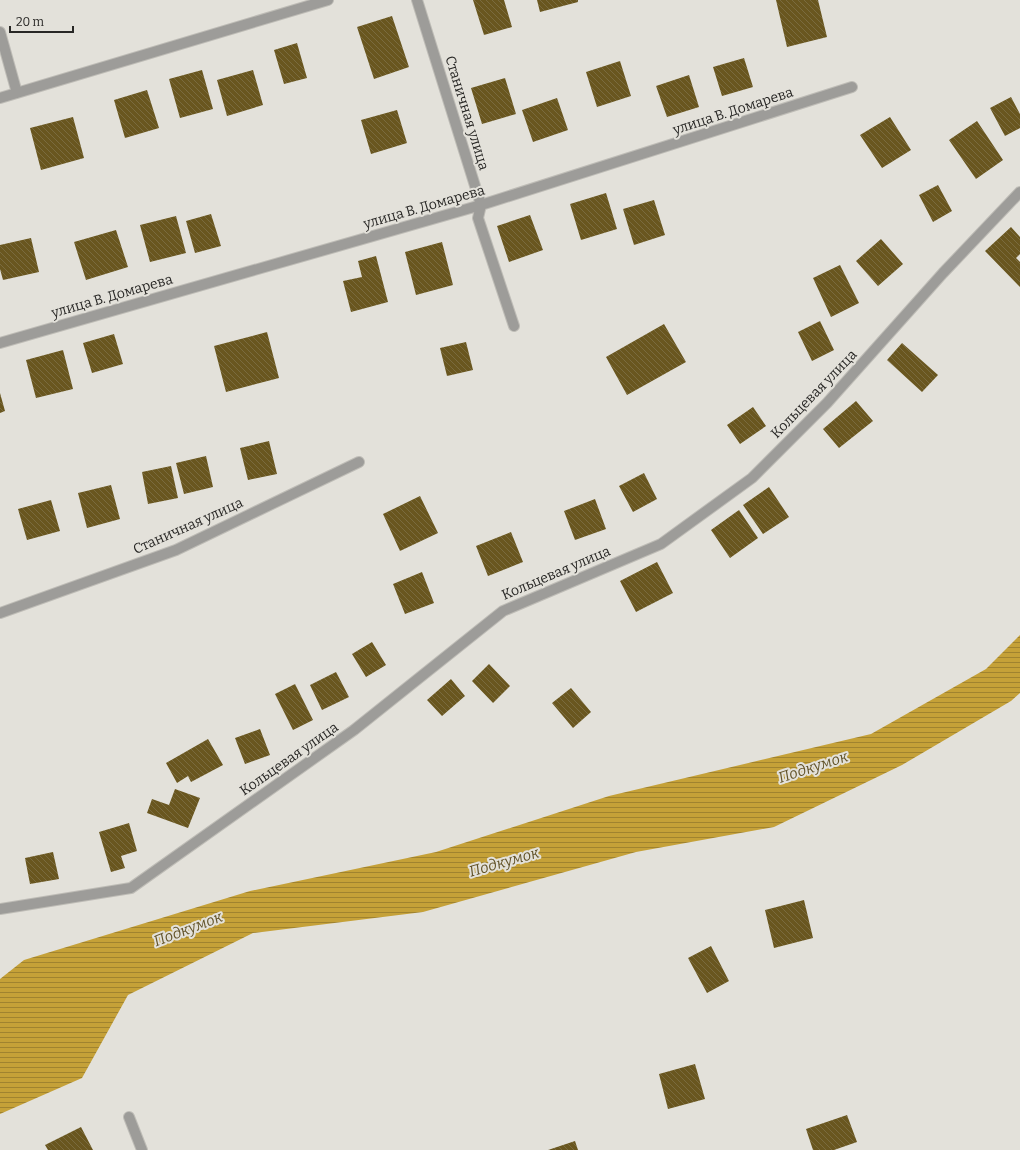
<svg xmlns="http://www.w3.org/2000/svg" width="1020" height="1150" viewBox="0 0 1020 1150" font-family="Bitter,serif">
<defs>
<pattern id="water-rules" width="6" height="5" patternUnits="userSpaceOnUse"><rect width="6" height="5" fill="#c5a138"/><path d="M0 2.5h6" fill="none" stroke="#a0832f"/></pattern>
<pattern id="building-back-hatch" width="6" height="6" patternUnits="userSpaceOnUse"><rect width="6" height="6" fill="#69561f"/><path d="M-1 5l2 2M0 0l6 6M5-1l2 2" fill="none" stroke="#7a6b3f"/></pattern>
</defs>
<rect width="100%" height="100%" fill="#e3e1da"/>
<path fill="url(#water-rules)" d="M 1020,635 L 1020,693 L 1011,701 L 902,765 L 774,827 L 636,852 L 423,912 L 253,933 L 128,995 L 82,1078 L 0,1114 L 0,979 L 24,960 L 250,891 L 436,852 L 609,796 L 871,734 L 986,669 Z"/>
<path fill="url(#building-back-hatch)" d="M 473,0 L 504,0 L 512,27 L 484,35 Z
M 537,0 L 578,0 L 578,2 L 540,12 Z
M 776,0 L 818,0 L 827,37 L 787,47 Z
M 392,16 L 409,67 L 374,79 L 357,27 Z
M 297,43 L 307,78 L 284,84 L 274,50 Z
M 744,58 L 753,87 L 722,96 L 713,67 Z
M 620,61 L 631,96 L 597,107 L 586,72 Z
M 202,70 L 213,109 L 180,118 L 169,79 Z
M 253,70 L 263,105 L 227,116 L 217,80 Z
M 689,75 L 699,107 L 667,117 L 656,86 Z
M 505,78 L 516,114 L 482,124 L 471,88 Z
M 147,90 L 159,128 L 125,138 L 114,100 Z
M 1011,97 L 1020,114 L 1020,128 L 1005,136 L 990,108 Z
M 557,98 L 568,130 L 533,142 L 522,110 Z
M 397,110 L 407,143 L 371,154 L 361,120 Z
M 73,117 L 84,158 L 41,170 L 30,128 Z
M 890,117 L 911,150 L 882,168 L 860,135 Z
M 977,121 L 1003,160 L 976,179 L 949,140 Z
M 938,185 L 952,211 L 933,222 L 919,195 Z
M 606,193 L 617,229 L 581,240 L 570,204 Z
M 654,200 L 665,235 L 634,245 L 623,209 Z
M 211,214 L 221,246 L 195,253 L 186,221 Z
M 530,215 L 543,250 L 509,262 L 497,226 Z
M 176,216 L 186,253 L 150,262 L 140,225 Z
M 1011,227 L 1020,237 L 1020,254 L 1016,258 L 1020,262 L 1020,287 L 985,251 Z
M 116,230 L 128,267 L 86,280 L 74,242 Z
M 31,238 L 39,272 L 3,280 L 0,269 L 0,245 Z
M 881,239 L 903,264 L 878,286 L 856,261 Z
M 442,242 L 453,285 L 416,295 L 405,252 Z
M 376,256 L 388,302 L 351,312 L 343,281 L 362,277 L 358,261 Z
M 840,265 L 859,303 L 831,317 L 813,278 Z
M 820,321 L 834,350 L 812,361 L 798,332 Z
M 664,324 L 686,362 L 627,395 L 606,357 Z
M 267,332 L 279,378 L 226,392 L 214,346 Z
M 114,334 L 123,364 L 92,373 L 83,343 Z
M 466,342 L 473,370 L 447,376 L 440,348 Z
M 902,343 L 938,375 L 922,392 L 887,360 Z
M 63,350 L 73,389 L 36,398 L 26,360 Z
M 0,393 L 5,411 L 0,413 Z
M 856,401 L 873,421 L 839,448 L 823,429 Z
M 753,407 L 766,426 L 740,444 L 727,425 Z
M 269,441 L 277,474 L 248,480 L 240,448 Z
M 206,456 L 213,487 L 184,494 L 176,463 Z
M 171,466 L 178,498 L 148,504 L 142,472 Z
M 644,473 L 657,499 L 633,512 L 619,486 Z
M 111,485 L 120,519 L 87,528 L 78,493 Z
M 769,487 L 789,517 L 763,534 L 743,505 Z
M 420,496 L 438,533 L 400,551 L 383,514 Z
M 595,499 L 606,529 L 575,540 L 564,511 Z
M 51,500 L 60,531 L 27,540 L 18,509 Z
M 739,510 L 758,538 L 730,558 L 711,530 Z
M 511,532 L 523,562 L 488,576 L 476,546 Z
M 657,562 L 673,593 L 636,612 L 620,581 Z
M 422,572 L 434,603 L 405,614 L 393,584 Z
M 372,642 L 386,665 L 366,677 L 352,654 Z
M 489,664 L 510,686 L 493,703 L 472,681 Z
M 336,672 L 349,697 L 322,710 L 310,685 Z
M 451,679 L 465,696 L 442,716 L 427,700 Z
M 295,684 L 313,720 L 293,730 L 275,694 Z
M 571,688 L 591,712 L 573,728 L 552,703 Z
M 260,729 L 270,755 L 245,764 L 235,738 Z
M 208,739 L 223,765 L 191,782 L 188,776 L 177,783 L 166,763 Z
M 175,789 L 200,798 L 188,828 L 147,813 L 152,799 L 169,805 Z
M 129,823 L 137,851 L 121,856 L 125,868 L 111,872 L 99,832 Z
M 53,852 L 59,879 L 30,884 L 25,858 Z
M 804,900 L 813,938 L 774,948 L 765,910 Z
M 711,946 L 729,981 L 707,993 L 688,958 Z
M 695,1064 L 705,1099 L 668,1109 L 659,1074 Z
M 847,1115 L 857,1142 L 834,1150 L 813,1150 L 806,1129 Z
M 81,1127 L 93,1150 L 48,1150 L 45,1145 Z
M 575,1141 L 578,1150 L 548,1150 Z"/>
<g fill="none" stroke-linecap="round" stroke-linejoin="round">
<defs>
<path id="minor" d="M 417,0 L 481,205 L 478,218 L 514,326
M 0,32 L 17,93
M 0,98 L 328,0
M 0,343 L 481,205 L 852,87
M 0,613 L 176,550 L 359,462
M 0,909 L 131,888 L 354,730 L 503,611 L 661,544 L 752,478 L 827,403 L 943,273 L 1020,192
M 129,1117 L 142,1150"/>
</defs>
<use href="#minor" stroke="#bebcb6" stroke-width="12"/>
<use href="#minor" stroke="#9d9c99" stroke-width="10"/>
</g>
<g text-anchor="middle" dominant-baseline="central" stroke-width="4" stroke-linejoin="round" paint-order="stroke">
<g font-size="14" fill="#282725" stroke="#e3e1da">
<text transform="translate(733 111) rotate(-18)">улица В. Домарева</text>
<text transform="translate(467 113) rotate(73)">Станичная улица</text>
<text transform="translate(424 207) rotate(-16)">улица В. Домарева</text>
<text transform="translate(112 296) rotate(-16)">улица В. Домарева</text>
<text transform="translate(814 394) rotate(-46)">Кольцевая улица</text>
<text transform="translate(188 526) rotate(-24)">Станичная улица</text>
<text transform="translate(556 573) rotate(-23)">Кольцевая улица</text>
<text transform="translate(289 759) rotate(-35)">Кольцевая улица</text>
</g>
<g font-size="15" font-style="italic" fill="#625329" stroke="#e3e1da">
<text transform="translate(813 767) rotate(-18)">Подкумок</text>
<text transform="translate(504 862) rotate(-16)">Подкумок</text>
<text transform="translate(188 929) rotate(-21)">Подкумок</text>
</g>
</g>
<path d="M10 26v6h63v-6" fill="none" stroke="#282725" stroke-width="2"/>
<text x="16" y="26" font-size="12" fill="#282725" stroke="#e3e1da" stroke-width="3" paint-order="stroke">20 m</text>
</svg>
